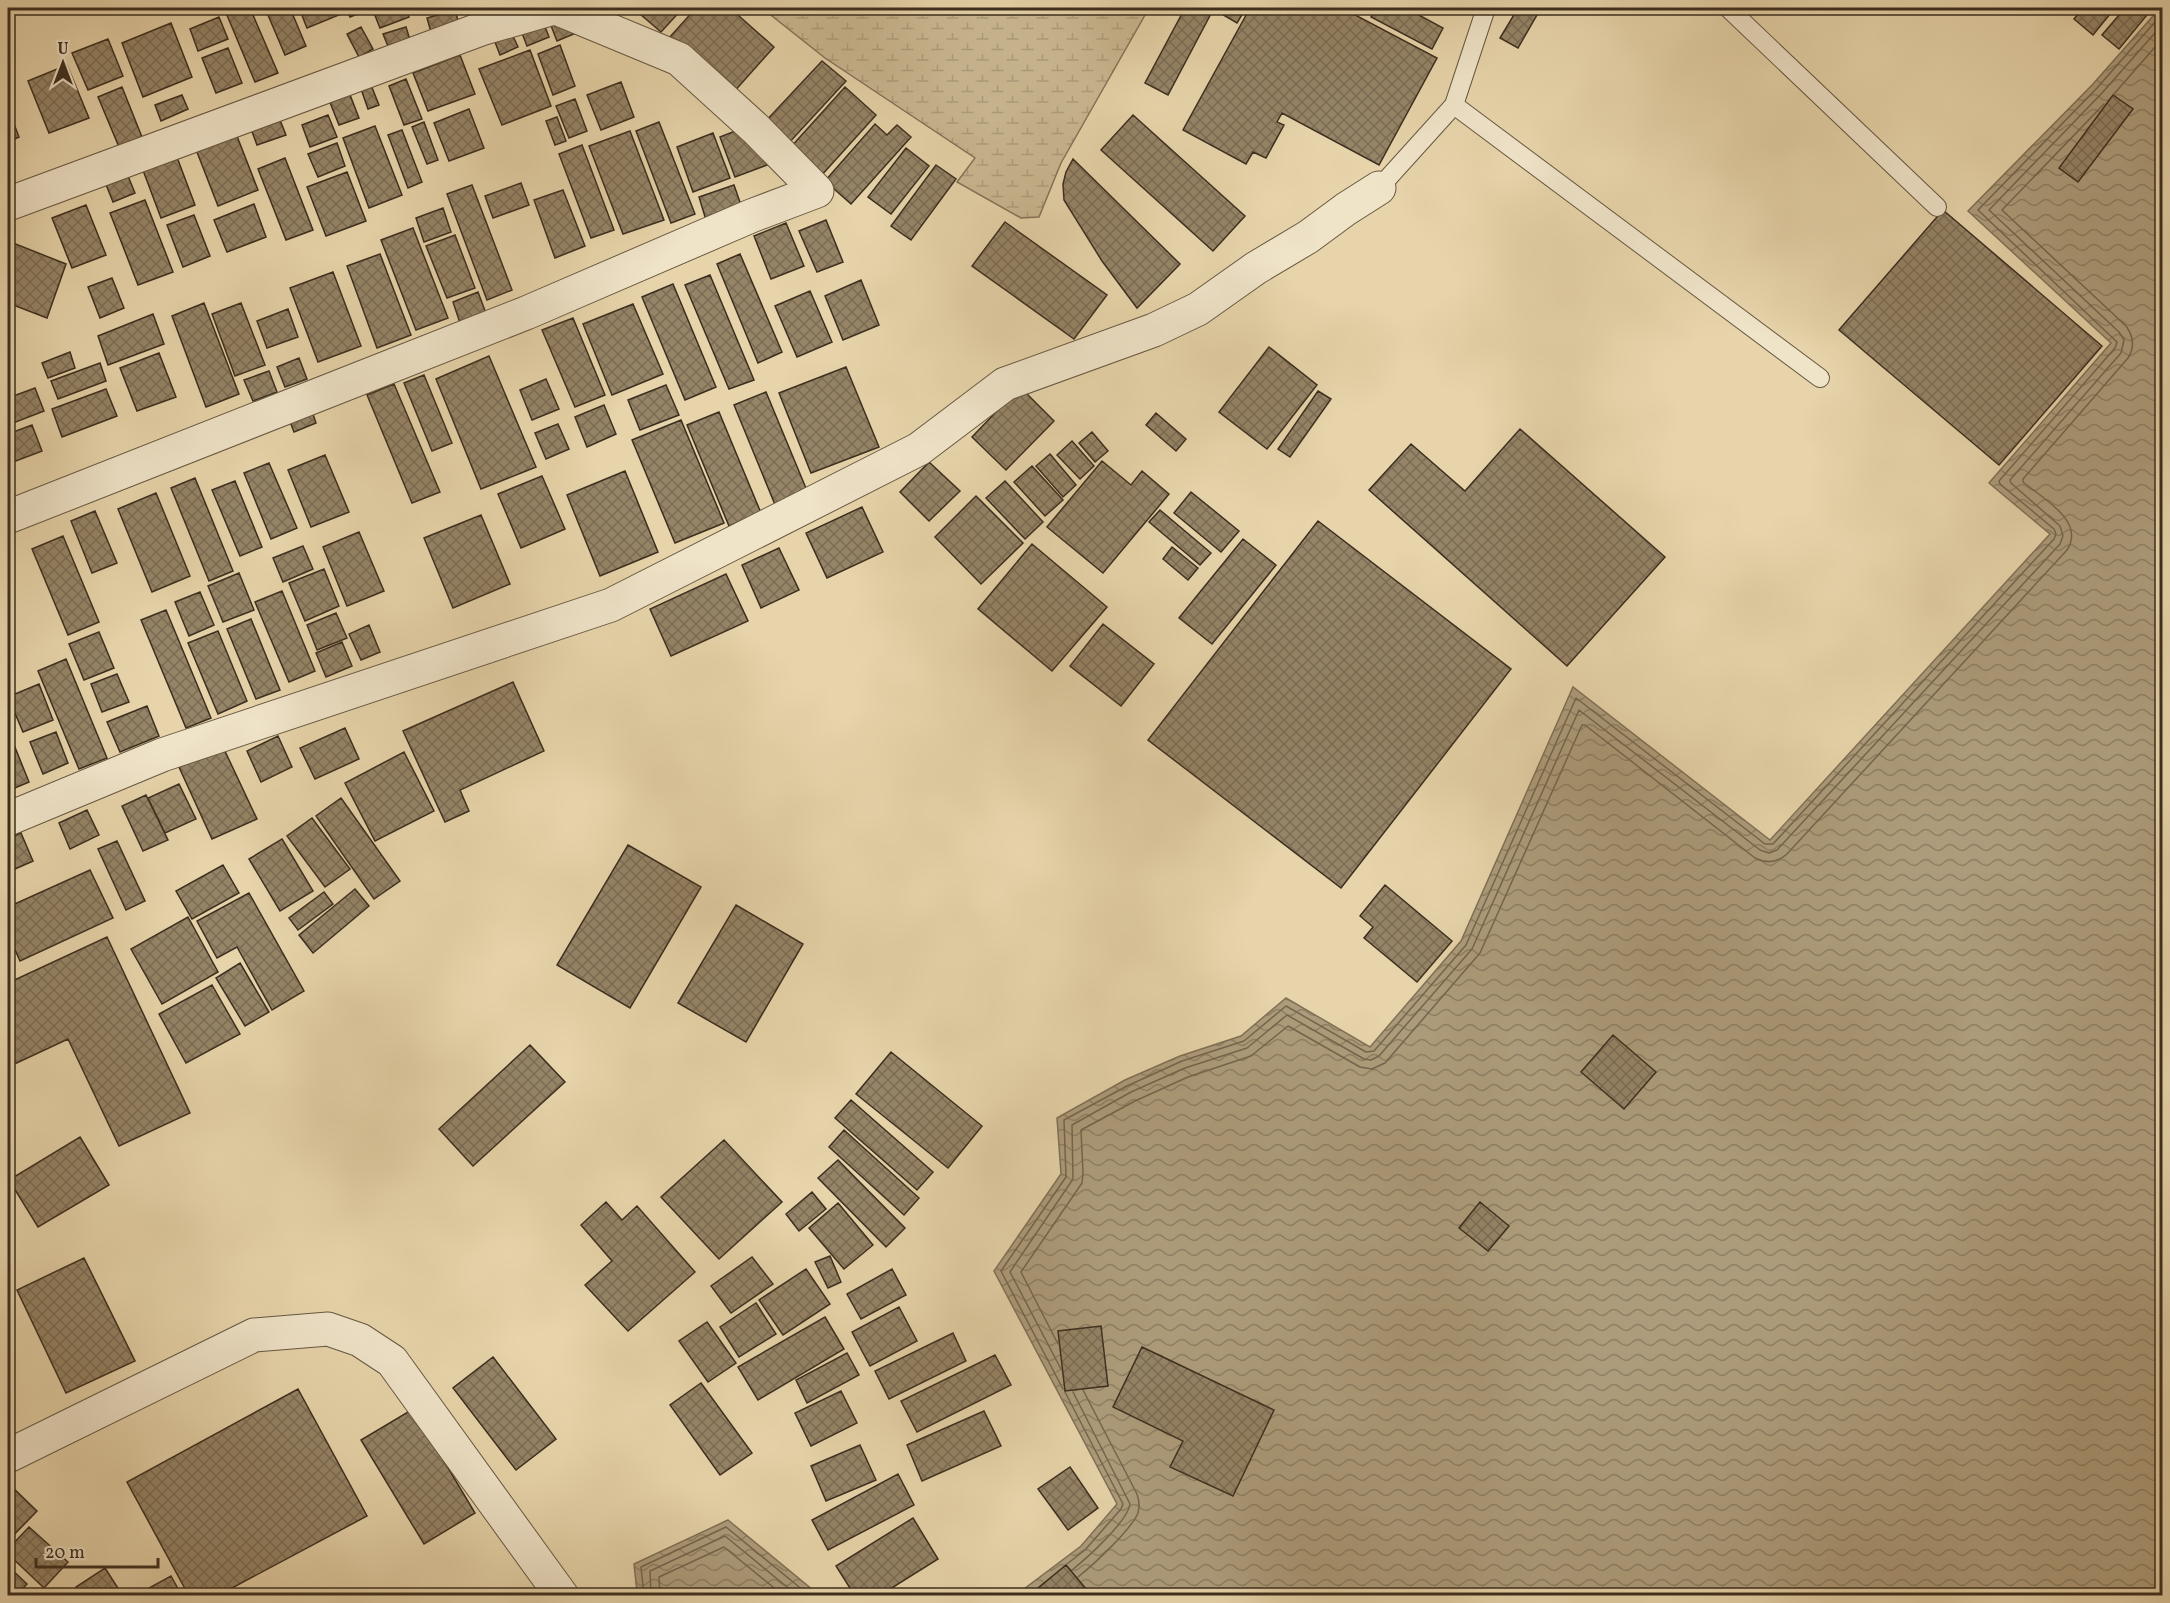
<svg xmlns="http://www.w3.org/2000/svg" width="2170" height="1603" viewBox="0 0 2170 1603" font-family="Vollkorn,serif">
<defs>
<pattern id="wetland-marsh" width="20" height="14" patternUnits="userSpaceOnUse" patternTransform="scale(1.5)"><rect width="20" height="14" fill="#cab892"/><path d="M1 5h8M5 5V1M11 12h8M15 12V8" fill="none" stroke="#ae9e7d"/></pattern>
<pattern id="water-waves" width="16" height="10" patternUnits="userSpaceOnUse" patternTransform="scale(1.5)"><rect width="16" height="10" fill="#ad9c7b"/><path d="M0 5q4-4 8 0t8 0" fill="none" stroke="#8e8064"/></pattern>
<pattern id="building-cross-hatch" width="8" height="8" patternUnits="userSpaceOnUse" patternTransform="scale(1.5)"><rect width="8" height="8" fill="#958467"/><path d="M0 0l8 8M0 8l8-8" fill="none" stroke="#7b6c54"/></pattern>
</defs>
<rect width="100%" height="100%" fill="#e7d4aa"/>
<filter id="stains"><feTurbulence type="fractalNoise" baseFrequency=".00333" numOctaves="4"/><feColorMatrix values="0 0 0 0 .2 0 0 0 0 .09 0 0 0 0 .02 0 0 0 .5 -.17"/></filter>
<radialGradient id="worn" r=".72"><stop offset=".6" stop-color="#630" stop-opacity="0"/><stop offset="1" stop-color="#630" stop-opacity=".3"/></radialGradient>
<path fill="url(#wetland-marsh)" stroke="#837358" stroke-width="1.5" d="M 762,8 L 1149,8 L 1061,163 L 1039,217 L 1021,218 L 957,182 L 975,158 L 825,58 Z"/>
<path fill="url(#water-waves)" stroke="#807056" stroke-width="1.5" d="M 2160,8 L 2162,8 L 2162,1595 L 1016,1595 L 1081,1546 L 1117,1504 L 994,1271 L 1061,1174 L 1057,1118 L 1125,1080 L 1180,1056 L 1241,1036 L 1286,998 L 1370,1047 L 1461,941 L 1573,687 L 1770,840 L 2050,534 L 1989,483 L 2111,343 L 1968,211 L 2093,84 Z
M 728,1520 L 819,1595 L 640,1596 L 637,1592 L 634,1564 Z"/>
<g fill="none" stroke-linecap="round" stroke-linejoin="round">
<path stroke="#74654d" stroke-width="1.5" d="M 2114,94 L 2162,39
M 1058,1344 L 1021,1272 L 1082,1183 L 1083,1173 L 1081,1130 L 1135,1101 L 1188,1077 L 1251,1056 L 1288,1026 L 1360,1067 L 1372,1069 L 1385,1063 L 1480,953 L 1582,725 L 1585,725 L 1755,858 C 1767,864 1777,863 1787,854 L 2067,550 C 2086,521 2042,498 2023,482 L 2023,479 L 2128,358 C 2135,347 2134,337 2126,326 L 2002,210 L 2104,104
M 1061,1369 L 1010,1272 L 1073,1179 L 1072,1125 L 1131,1092 L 1185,1068 L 1247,1048 L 1287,1015 L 1364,1059 L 1371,1060 L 1379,1056 L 1472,949 L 1579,710 L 1760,850 L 1769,853 L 1777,850 L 2060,544 L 2063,536 L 2060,526 L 2011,483 L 2010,480 L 2121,353 L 2124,340 L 2119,332 L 1989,210 L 2102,93 L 2162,25
M 1063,1389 L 1001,1271 L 1066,1177 L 1064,1120 L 1127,1086 L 1182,1061 L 1244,1041 L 1286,1006 L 1366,1052 L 1374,1051 L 1466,945 L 1576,698 L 1765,844 L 1773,844 L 2054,539 L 2056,534 L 2054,529 L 2000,484 L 1999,481 L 2115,348 L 2117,342 L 1978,210 L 2097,88 L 2162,14
M 1065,1392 L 1123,1504 L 1121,1509 L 1085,1550 L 1067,1564
M 1072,1570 C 1087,1558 1128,1521 1130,1504 L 1073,1392
M 1078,1577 C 1093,1565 1131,1530 1138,1513 C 1140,1506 1139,1500 1137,1494 L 1083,1390
M 644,1596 L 641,1567 L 726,1527 L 810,1596
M 651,1596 L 650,1571 L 725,1536 L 798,1596
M 660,1596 L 659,1577 L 724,1547 L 784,1596"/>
</g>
<path fill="url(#building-cross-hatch)" stroke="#3c2e1f" stroke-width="1.5" d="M 224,8 L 250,8 L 278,73 L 255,82 Z
M 265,8 L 290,8 L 306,46 L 285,55 Z
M 299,8 L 335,8 L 339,15 L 307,28 Z
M 346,8 L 364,8 L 365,11 L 350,17 Z
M 372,8 L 405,8 L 409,17 L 380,28 Z
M 633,8 L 683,8 L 661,32 Z
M 696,8 L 730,8 L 774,47 L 732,94 L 669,38 Z
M 1185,8 L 1214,8 L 1168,95 L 1145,83 Z
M 1217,8 L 1246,8 L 1237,23 L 1215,10 Z
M 1250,8 L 1342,8 L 1437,58 L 1379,165 L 1282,113 L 1277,122 L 1284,125 L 1266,158 L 1253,152 L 1246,164 L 1183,130 Z
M 1377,8 L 1406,8 L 1443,28 L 1432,49 L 1371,17 Z
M 1518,8 L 1541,8 L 1518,48 L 1500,38 Z
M 2083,8 L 2115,8 L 2093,35 L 2074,19 Z
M 2125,8 L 2137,8 L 2147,15 L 2119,49 L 2102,35 Z
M 455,10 L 459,24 L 431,32 L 427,18 Z
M 219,17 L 228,39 L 198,51 L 190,29 Z
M 542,19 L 549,37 L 527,46 L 520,28 Z
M 171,23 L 192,77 L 143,97 L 122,43 Z
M 550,23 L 576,33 L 557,41 Z
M 361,27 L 373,49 L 359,57 L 347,34 Z
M 406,27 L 410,40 L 388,46 L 383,34 Z
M 510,30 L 518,47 L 500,55 L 493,37 Z
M 108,39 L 123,76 L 88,90 L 72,53 Z
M 560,45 L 575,86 L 553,95 L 538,54 Z
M 228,48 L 242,83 L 216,93 L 202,58 Z
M 530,50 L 551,106 L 502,125 L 479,69 Z
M 460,55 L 475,94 L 428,111 L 413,73 Z
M 822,61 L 846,81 L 787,145 L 764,123 Z
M 67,65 L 89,118 L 49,133 L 28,81 Z
M 406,79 L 422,119 L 404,125 L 389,86 Z
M 621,82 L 634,117 L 601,130 L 587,95 Z
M 371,85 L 379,105 L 368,109 L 361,89 Z
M 122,87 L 142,137 L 119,147 L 98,97 Z
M 347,87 L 359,118 L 339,125 L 327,95 Z
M 845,87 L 876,115 L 821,176 L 790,148 Z
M 182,95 L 188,109 L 161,121 L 155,105 Z
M 2113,95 L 2133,109 L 2078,182 L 2059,168 Z
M 575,99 L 587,131 L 569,138 L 556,106 Z
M 8,108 L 19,137 L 8,142 Z
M 469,109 L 484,148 L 449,161 L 434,123 Z
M 276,110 L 286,135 L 257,145 L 248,121 Z
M 328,115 L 337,137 L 310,147 L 302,125 Z
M 1133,115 L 1245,216 L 1213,251 L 1101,150 Z
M 557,117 L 566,141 L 555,145 L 546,121 Z
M 424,122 L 438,160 L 427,164 L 412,127 Z
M 659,122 L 695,214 L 671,223 L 636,131 Z
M 875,124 L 887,135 L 897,125 L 911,137 L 851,204 L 825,181 Z
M 375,126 L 402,195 L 369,208 L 343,138 Z
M 402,130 L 422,182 L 408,188 L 388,135 Z
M 235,131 L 258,190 L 218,206 L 195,147 Z
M 630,131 L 664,220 L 623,234 L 589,146 Z
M 735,131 L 775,162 L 735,177 L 720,137 Z
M 713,133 L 730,178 L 693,192 L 677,147 Z
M 337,143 L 345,166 L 318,177 L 308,154 Z
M 582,145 L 614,230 L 591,238 L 559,154 Z
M 906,148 L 929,166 L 891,214 L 868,197 Z
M 175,152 L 195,205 L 161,218 L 141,165 Z
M 285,158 L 313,230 L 286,240 L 258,169 Z
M 1073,159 L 1180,264 L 1137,308 L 1102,261 L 1064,200 L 1063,184 L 1066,172 Z
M 123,164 L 135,193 L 113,202 L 101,172 Z
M 936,165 L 956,179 L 911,240 L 891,226 Z
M 347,172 L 366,221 L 326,236 L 307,187 Z
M 521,183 L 529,205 L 493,218 L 485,196 Z
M 472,185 L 512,290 L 487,300 L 447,194 Z
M 734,185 L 742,208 L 706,220 L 699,197 Z
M 563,190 L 585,246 L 555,258 L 534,200 Z
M 145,200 L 173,272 L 138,285 L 110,213 Z
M 254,204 L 266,237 L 227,252 L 214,220 Z
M 86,205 L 106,255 L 72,268 L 52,218 Z
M 443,208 L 451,232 L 424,242 L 416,218 Z
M 1943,210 L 2102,346 L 1999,465 L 1839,330 Z
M 194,215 L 210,256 L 183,267 L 167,225 Z
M 826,220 L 843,262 L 817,272 L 799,231 Z
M 1005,222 L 1107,295 L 1074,339 L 972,266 Z
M 786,223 L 804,266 L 771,279 L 754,236 Z
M 413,228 L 448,318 L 416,330 L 381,240 Z
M 455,235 L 475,288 L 447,298 L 426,246 Z
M 8,241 L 66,264 L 47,318 L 8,303 Z
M 380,254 L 411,335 L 377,348 L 347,266 Z
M 740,254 L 782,352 L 758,363 L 717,264 Z
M 333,272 L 361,346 L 318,362 L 290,288 Z
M 710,275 L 754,380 L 729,389 L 685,285 Z
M 112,278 L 124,308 L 100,318 L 88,287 Z
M 861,280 L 879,325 L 843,340 L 825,296 Z
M 673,284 L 716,387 L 685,400 L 642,297 Z
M 810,291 L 832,342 L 797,357 L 775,306 Z
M 478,292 L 487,316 L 461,326 L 453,302 Z
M 204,303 L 239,394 L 206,407 L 172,316 Z
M 241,303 L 265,365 L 235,376 L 212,314 Z
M 633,304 L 663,374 L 612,395 L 583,324 Z
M 288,309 L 298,337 L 267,348 L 257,321 Z
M 153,314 L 164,344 L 108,365 L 98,336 Z
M 573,318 L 605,395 L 575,407 L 542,330 Z
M 1269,347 L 1317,385 L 1267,449 L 1219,412 Z
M 70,352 L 75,368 L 48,378 L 42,363 Z
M 159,353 L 176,397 L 137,411 L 120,368 Z
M 489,356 L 536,467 L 481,489 L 436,379 Z
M 299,358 L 307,379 L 285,387 L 277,367 Z
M 100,363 L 106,381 L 58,399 L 51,381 Z
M 846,367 L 879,447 L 811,473 L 779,393 Z
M 269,371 L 277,392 L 253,401 L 244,380 Z
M 424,375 L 452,443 L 432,451 L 404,383 Z
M 546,379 L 559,409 L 532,420 L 520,390 Z
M 394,384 L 440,492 L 412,503 L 367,395 Z
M 666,385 L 679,415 L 640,430 L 628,400 Z
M 1020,387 L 1054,421 L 1006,470 L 972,437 Z
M 35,388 L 44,411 L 8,425 L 8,398 Z
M 106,389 L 117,416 L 62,437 L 52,409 Z
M 1318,391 L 1331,399 L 1290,457 L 1278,449 Z
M 766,392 L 808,493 L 776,507 L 734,405 Z
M 310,405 L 316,423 L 294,432 L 287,414 Z
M 604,405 L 616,434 L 587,447 L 575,417 Z
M 719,412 L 761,513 L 729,526 L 687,425 Z
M 1156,413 L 1186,439 L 1176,451 L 1146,425 Z
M 681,420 L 724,523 L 675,543 L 632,440 Z
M 558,424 L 569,449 L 546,459 L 535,433 Z
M 32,425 L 42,451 L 8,464 L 8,434 Z
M 1520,429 L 1665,557 L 1567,666 L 1369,490 L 1411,444 L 1465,491 Z
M 1092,432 L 1108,451 L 1095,462 L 1079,443 Z
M 1072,441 L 1094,466 L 1080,479 L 1057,455 Z
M 1050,454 L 1076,485 L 1063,497 L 1036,466 Z
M 325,455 L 349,512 L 311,527 L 288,470 Z
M 1102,461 L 1131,485 L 1142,471 L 1169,494 L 1103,573 L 1047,527 Z
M 929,462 L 960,491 L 929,521 L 900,492 Z
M 269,463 L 297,528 L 271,539 L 244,473 Z
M 1032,466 L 1063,500 L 1045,516 L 1014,482 Z
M 625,471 L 658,552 L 600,576 L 567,495 Z
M 542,476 L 565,529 L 521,548 L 498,494 Z
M 195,478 L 233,571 L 209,581 L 171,488 Z
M 235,481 L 262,547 L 240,556 L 212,490 Z
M 1005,481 L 1043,522 L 1025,539 L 986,498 Z
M 1191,492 L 1239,531 L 1221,552 L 1174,513 Z
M 156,493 L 190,576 L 152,592 L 118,509 Z
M 976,496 L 1023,543 L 981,584 L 935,537 Z
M 862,507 L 883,552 L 827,578 L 806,533 Z
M 1160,510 L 1211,553 L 1200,565 L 1149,522 Z
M 95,511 L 117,563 L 92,573 L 71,521 Z
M 481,515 L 510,584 L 453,608 L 424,538 Z
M 1318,521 L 1511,669 L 1341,888 L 1148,740 Z
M 359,532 L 384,591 L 347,606 L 323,547 Z
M 63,536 L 99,622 L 68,635 L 32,549 Z
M 1243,539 L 1276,565 L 1212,644 L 1179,618 Z
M 1032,544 L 1107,607 L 1052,671 L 978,609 Z
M 303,546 L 313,569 L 283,582 L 273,558 Z
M 1172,547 L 1198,568 L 1188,580 L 1163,559 Z
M 779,548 L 799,590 L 761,608 L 742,565 Z
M 324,569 L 339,606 L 305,621 L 289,583 Z
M 239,573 L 254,610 L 223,622 L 208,586 Z
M 726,574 L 748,621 L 671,656 L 650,609 Z
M 282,591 L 315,671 L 289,682 L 255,602 Z
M 200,592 L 214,625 L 189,636 L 175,602 Z
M 166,610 L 211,718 L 186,728 L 141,620 Z
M 336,613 L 347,638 L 317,650 L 307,625 Z
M 251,619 L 280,690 L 256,699 L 227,629 Z
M 1103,624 L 1154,664 L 1121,706 L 1070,666 Z
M 369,625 L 380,652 L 361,660 L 349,634 Z
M 218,631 L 247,701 L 218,714 L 188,643 Z
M 99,632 L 114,668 L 84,680 L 69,644 Z
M 342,642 L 352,666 L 326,677 L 316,653 Z
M 66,659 L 107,758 L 79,769 L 38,671 Z
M 117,674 L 129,702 L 102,712 L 91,684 Z
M 513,682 L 544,751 L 460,790 L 469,811 L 445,822 L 403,731 Z
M 39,684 L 53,720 L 23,732 L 8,697 Z
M 147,706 L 159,736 L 120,752 L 107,722 Z
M 345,728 L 359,759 L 315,779 L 300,748 Z
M 8,730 L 29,782 L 10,790 L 8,784 Z
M 56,732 L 68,763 L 43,774 L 30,742 Z
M 278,736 L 292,767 L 261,782 L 247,751 Z
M 223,747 L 257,819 L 212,839 L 179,767 Z
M 404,752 L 434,811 L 375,841 L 345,783 Z
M 179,784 L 196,819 L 165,833 L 148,798 Z
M 146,795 L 168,840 L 143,851 L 122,806 Z
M 341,798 L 400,881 L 374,899 L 316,816 Z
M 87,810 L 99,835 L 70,849 L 59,823 Z
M 312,818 L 350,869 L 325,887 L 287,836 Z
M 21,833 L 33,861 L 8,872 L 8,838 Z
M 282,839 L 313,891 L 280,911 L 249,859 Z
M 117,841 L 145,901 L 126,910 L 98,849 Z
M 628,845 L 701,887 L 630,1008 L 557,965 Z
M 223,865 L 239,893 L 192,919 L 176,891 Z
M 90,870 L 113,918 L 20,961 L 8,934 L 8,907 Z
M 1385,885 L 1452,941 L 1417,982 L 1364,938 L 1373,927 L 1360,916 Z
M 355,889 L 369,906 L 313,953 L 299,935 Z
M 324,892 L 333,904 L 298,930 L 289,918 Z
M 249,893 L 304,991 L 272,1010 L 237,947 L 217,958 L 197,921 Z
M 736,905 L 803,944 L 746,1042 L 678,1003 Z
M 188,917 L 218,972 L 162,1004 L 131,949 Z
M 107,937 L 190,1113 L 119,1146 L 68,1039 L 8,1067 L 8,983 Z
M 240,963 L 269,1012 L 245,1026 L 216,978 Z
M 212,985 L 240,1034 L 186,1063 L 159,1014 Z
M 1613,1035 L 1656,1072 L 1624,1109 L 1581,1072 Z
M 530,1045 L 565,1082 L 473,1166 L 439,1129 Z
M 891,1052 L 982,1126 L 948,1168 L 856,1094 Z
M 851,1100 L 933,1172 L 917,1190 L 835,1118 Z
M 844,1130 L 919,1198 L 904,1215 L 829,1147 Z
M 80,1137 L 109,1185 L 38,1227 L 9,1180 Z
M 724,1140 L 782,1202 L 719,1259 L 661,1197 Z
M 838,1160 L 905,1228 L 886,1247 L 818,1178 Z
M 812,1192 L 826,1209 L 799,1231 L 786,1214 Z
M 606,1202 L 622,1220 L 637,1206 L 695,1272 L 628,1331 L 585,1285 L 612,1261 L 581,1225 Z
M 1480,1202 L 1509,1226 L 1488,1251 L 1459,1228 Z
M 838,1203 L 873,1245 L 844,1269 L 809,1228 Z
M 830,1256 L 841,1282 L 828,1288 L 815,1262 Z
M 752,1257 L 773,1284 L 731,1313 L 711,1286 Z
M 84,1258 L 135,1361 L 66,1393 L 17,1290 Z
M 806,1269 L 830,1304 L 783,1335 L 759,1300 Z
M 892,1269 L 906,1295 L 861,1319 L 847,1294 Z
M 756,1303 L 776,1334 L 739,1357 L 720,1327 Z
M 899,1307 L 917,1341 L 870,1366 L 852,1332 Z
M 825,1317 L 844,1349 L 758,1400 L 738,1367 Z
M 707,1322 L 736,1363 L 708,1382 L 679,1341 Z
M 1101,1326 L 1108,1386 L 1065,1391 L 1058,1331 Z
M 953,1333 L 966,1361 L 889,1399 L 875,1371 Z
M 1142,1347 L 1274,1410 L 1233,1496 L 1170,1467 L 1183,1441 L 1113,1407 Z
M 847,1353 L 859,1375 L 807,1403 L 796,1380 Z
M 995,1355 L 1011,1385 L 917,1432 L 901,1401 Z
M 493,1357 L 556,1439 L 516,1470 L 453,1388 Z
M 701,1383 L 752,1453 L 720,1475 L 670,1405 Z
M 298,1389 L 367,1516 L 217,1596 L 189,1596 L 127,1482 Z
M 841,1391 L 857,1423 L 811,1446 L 795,1413 Z
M 413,1409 L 475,1513 L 424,1544 L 361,1440 Z
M 984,1411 L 1001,1446 L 922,1481 L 907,1445 Z
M 860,1445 L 876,1480 L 826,1501 L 811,1466 Z
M 1070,1467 L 1098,1508 L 1068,1530 L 1038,1489 Z
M 898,1474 L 914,1505 L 828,1550 L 812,1520 Z
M 8,1483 L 37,1511 L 8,1541 Z
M 913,1518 L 938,1559 L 879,1596 L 855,1596 L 836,1566 Z
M 29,1527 L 68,1562 L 44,1588 L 8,1554 L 8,1549 Z
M 1066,1565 L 1092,1596 L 1034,1596 L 1032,1593 Z
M 8,1566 L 27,1584 L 16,1596 L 8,1596 Z
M 105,1568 L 123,1596 L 82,1596 L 76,1587 Z
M 171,1576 L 182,1596 L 153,1596 L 149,1588 Z"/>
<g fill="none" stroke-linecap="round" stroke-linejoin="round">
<defs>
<path id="service" d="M 1728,8 L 1937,207
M 1454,105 L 1820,378
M 1379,188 L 1454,105 L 1486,8"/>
<path id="minor" d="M 8,204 L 481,29 L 554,8
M 8,517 L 526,313 L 751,216 L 817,191 L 756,129 L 679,59 L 556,8
M 8,819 L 162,755 L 611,605 L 919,449 L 1005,384 L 1154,330 L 1198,309 L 1256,268 L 1308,237 L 1346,209 L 1379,188
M 8,1456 L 254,1335 L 328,1329 L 360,1340 L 392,1361 L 562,1596"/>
</defs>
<use href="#service" stroke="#675842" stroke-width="20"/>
<use href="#minor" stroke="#675842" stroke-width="35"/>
<use href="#service" stroke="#efe3c8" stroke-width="18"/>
<use href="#minor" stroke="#efe3c8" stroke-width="33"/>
</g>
<rect width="2170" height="1603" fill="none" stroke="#e7d4aa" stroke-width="30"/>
<rect x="9" y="9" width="2152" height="1585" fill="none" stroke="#3c2e1f" stroke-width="3"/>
<rect x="15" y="15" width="2140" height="1573" fill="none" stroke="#3c2e1f" stroke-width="1.5"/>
<g transform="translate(63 63)" stroke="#efe3c8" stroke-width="4.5" paint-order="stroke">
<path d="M0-4.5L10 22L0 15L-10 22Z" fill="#3c2e1f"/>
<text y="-9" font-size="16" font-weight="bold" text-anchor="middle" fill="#3c2e1f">U</text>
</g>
<path d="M36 1558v9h122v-9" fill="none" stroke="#3c2e1f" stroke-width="3"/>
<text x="45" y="1558" font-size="18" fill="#3c2e1f" stroke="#efe3c8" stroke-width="4.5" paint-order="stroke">20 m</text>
<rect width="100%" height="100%" filter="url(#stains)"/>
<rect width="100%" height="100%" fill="url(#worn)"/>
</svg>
